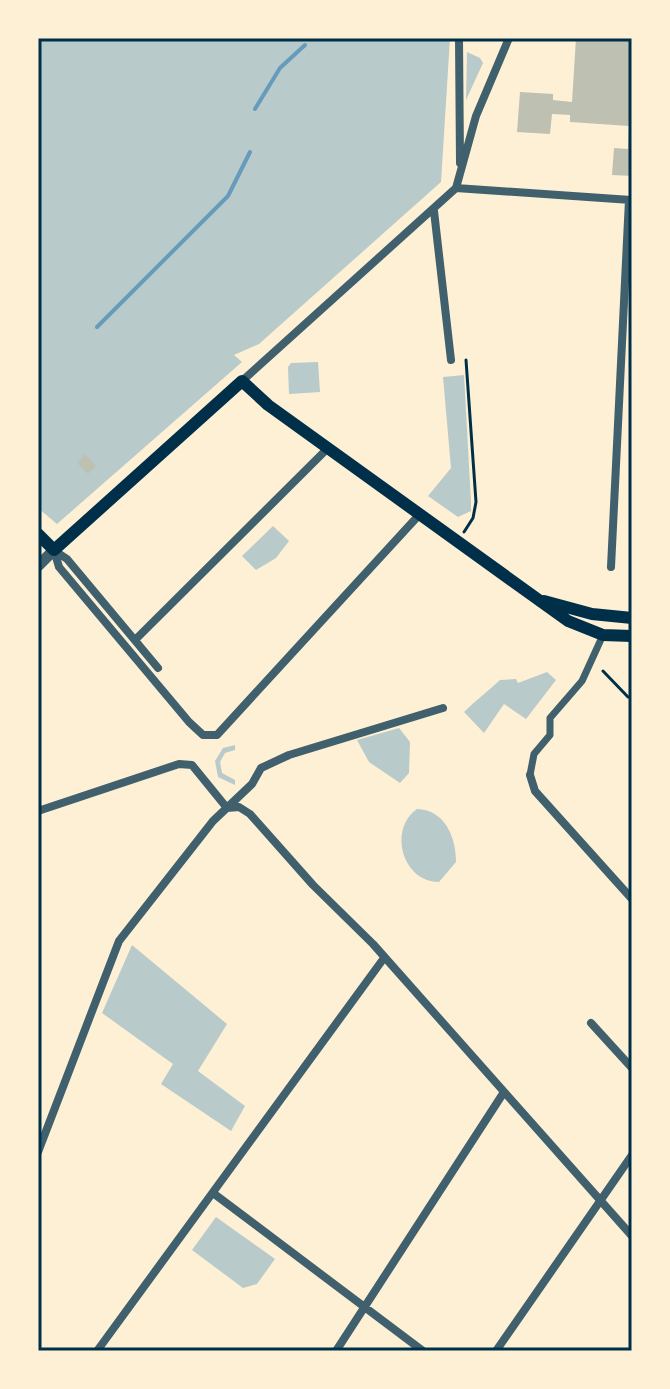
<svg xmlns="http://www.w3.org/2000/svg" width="670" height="1389" viewBox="0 0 670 1389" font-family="'Alegreya Sans',sans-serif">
<rect width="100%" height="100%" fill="#fdf0d5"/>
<path fill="#b9caca" d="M 38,38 L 450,38 L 441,182 L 259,344 L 234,355 L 242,362 L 57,524 L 38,508 Z
M 467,52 L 480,58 L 483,63 L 466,100 Z
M 318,362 L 320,392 L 289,394 L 288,367 L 291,363 Z
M 464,375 L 471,502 L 471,511 L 458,517 L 428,496 L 451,468 L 443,377 Z
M 273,526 L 289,541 L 276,558 L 256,570 L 242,556 Z
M 547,672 L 556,680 L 526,719 L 504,704 L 484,733 L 464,712 C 476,700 488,691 500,680 L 516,679 L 518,683 Z
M 399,728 L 410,742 L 409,773 L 400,783 L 369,762 L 357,740 Z
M 235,745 L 235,750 L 225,753 L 220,762 L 222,773 L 235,780 L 235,785 L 218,777 L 215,761 L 223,748 Z
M 417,809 C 445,810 456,837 456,862 L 439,882 C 402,882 388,829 417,809 Z
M 132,945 L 227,1024 L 198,1071 L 245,1106 L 231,1131 L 161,1084 L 173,1064 L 102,1013 Z
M 216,1217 L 275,1259 L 257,1284 L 243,1288 L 192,1250 Z"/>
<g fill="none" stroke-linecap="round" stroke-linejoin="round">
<path stroke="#669bbc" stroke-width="4" d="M 255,109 L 280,68 L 305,45
M 97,327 L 228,196 L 250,152"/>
</g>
<path fill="#bec0b2" d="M 576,38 L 632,39 L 632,176 L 612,175 L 614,148 L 628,149 L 629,126 L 570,122 L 570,115 L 552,114 L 550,134 L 517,132 L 520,92 L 553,94 L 553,100 L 572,102 Z
M 85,454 L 96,466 L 88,474 L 77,463 Z"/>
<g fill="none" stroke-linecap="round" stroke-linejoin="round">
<path stroke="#003049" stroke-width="3" d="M 464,532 L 473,518 L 476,502 L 466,360
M 603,671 L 628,697"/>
<path stroke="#3f606c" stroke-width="7" d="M 530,775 L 534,754 L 550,735 L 550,718 L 582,681 L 603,635"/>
<path stroke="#3f606c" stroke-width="8" d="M 459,38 L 460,163
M 456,188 L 631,200
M 434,211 L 451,360
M 242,381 L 456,188 L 476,116 L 509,38
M 54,550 L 59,567 L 189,722 L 203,735 L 217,735 L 419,515
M 55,551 L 67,559 L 158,668
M 611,567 L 629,200
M 135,640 L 328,448
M 530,775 L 535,791 L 632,899
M 38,811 L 179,764 L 192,765 L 227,808 L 239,807 L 250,814 L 313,885 L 373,944 L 632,1236
M 591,1023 L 632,1068
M 38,1152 L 119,941 L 213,821 L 252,784 L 261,768 L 289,755 L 443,708
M 213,1193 L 423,1351
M 97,1351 L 384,958
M 336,1351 L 504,1092
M 496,1351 L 632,1155"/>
<path stroke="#3f606c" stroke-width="11" d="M 38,566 L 54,550"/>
<path stroke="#003049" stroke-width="12" d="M 38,534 L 54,550 L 242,381 L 268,405 L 568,621 L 603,635 L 632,636
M 544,601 L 592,614 L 632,618"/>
</g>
<rect width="670" height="1389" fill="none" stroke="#fdf0d5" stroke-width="80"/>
<rect x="40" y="40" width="590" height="1309" fill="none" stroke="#003049" stroke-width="3"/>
</svg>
